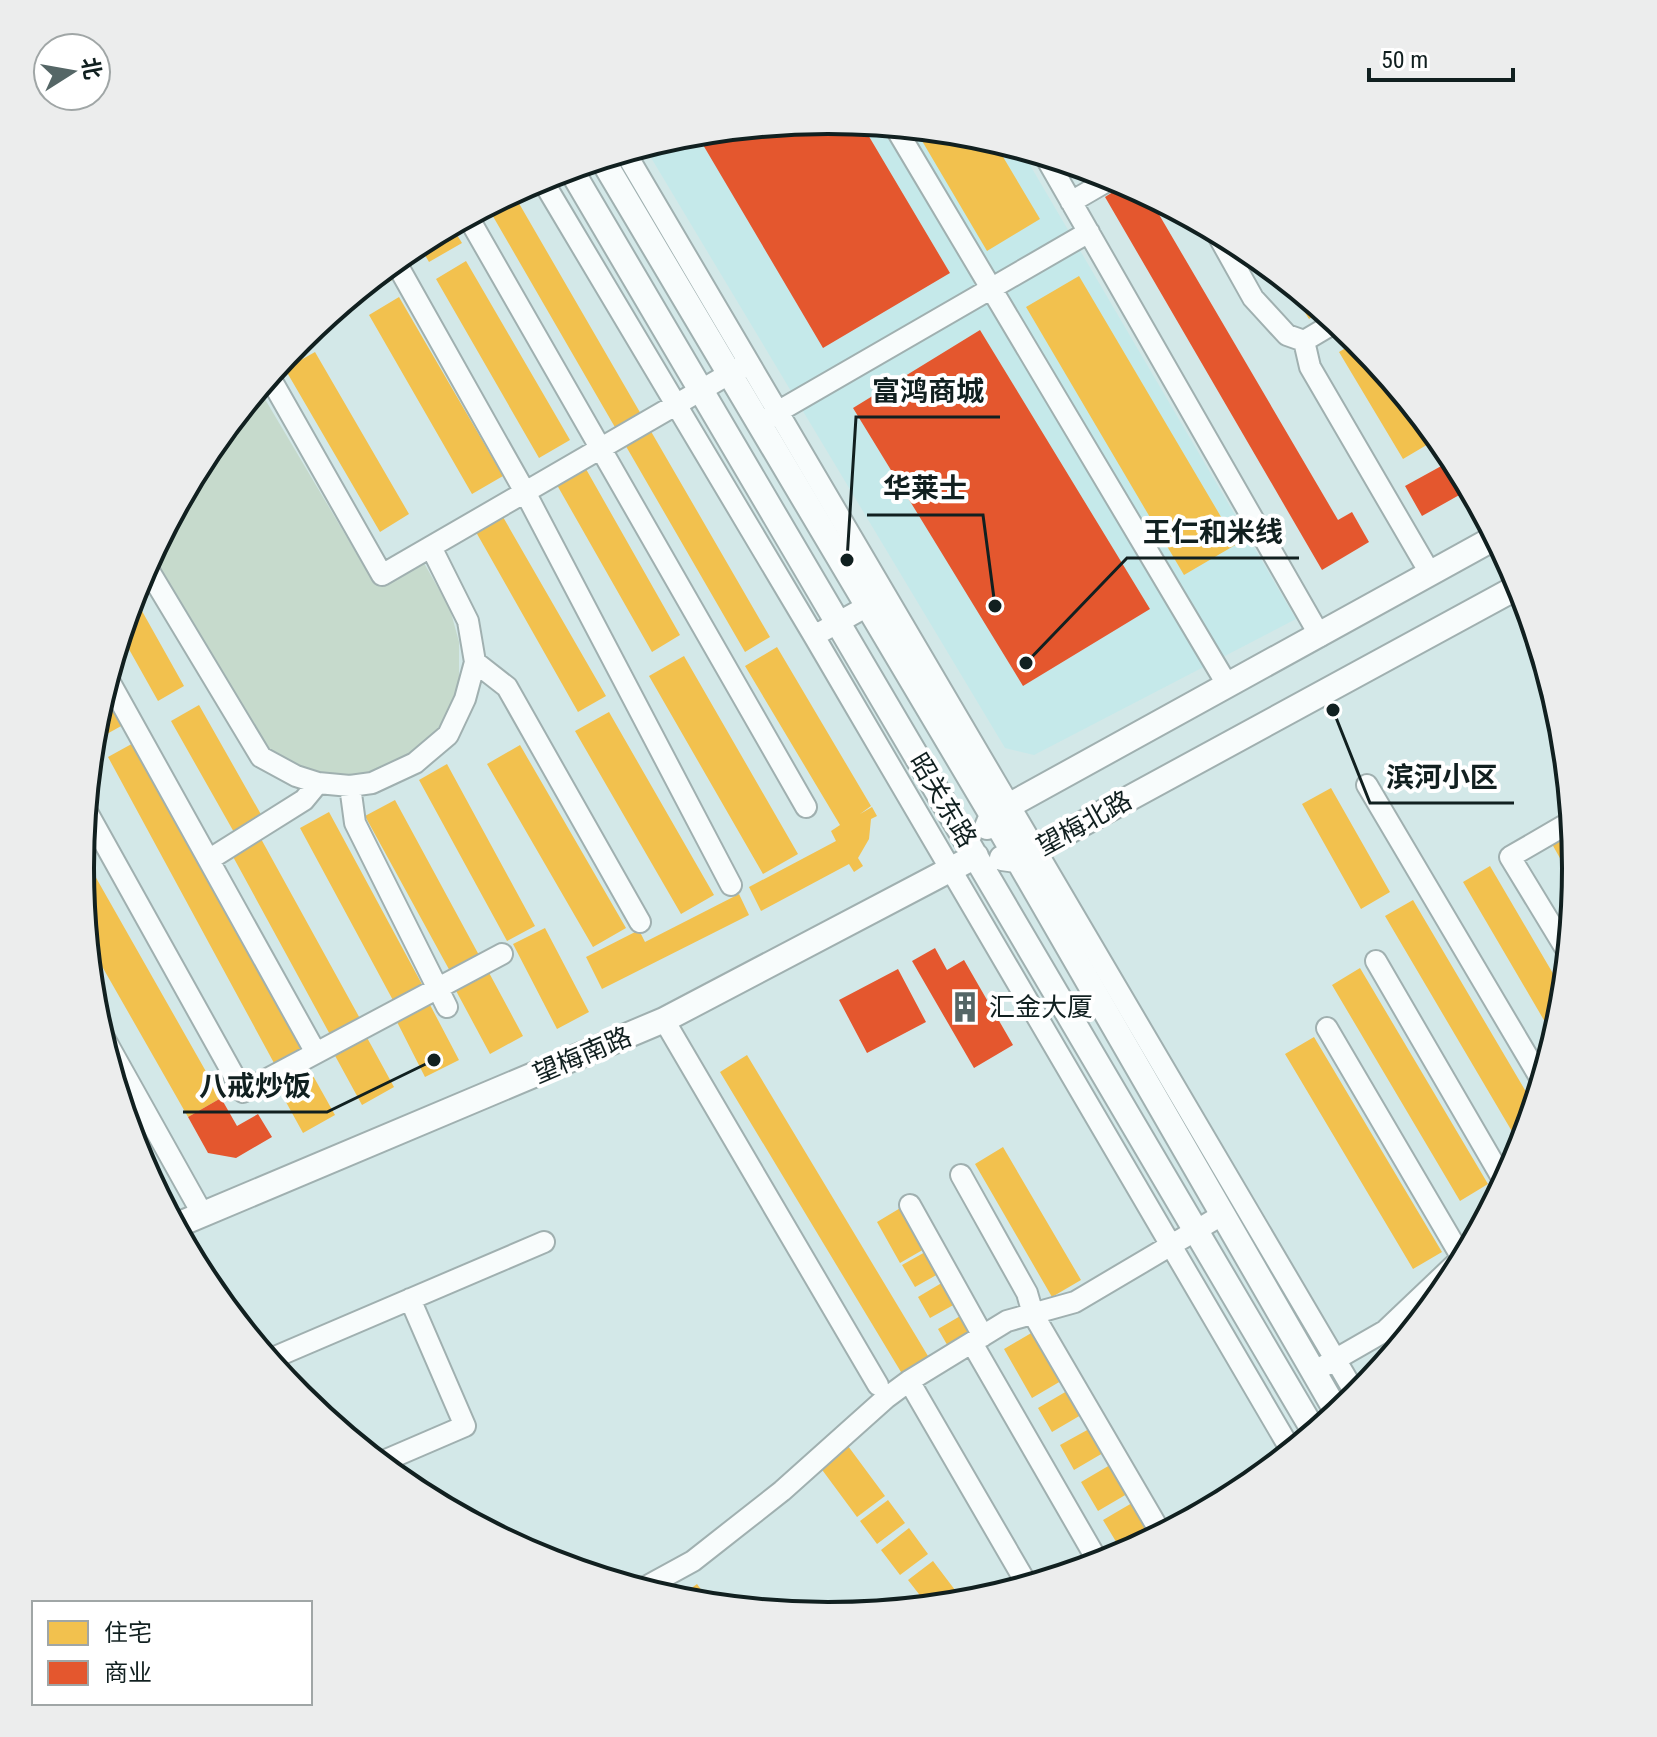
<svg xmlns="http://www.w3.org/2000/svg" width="1657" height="1737" viewBox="0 0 1657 1737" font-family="'Roboto Condensed','Noto Sans SC',sans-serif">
<rect width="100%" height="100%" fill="#d3e8e8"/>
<path fill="#c5e9ea" d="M 829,120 L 975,134 L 1020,148 L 1296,619 L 1034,755 L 1005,748 L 644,146 L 683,134 Z"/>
<path fill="#c6dacc" d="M 259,389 L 368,573 C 394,585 402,577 424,563 L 450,609 L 459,642 L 459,690 L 440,729 L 411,756 L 371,776 L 334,779 L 296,769 L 266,749 L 149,559 L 206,452 Z"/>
<path fill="#f2c14e" d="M 743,128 L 778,187 L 794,177 L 805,196 L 790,205 L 837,285 L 853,275 L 863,293 L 846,303 L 857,322 L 821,343 L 698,133 Z
M 915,129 L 975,134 L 993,140 L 1040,219 L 987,251 Z
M 513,193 L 770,637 L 745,652 L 487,206 Z
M 451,225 L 462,243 L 429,262 L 418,243 Z
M 466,261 L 570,440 L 539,458 L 436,279 Z
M 385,269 L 392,280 L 359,299 L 356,293 Z
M 1079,276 L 1237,544 L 1184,575 L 1026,307 Z
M 1285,280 L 1322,310 L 1309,319 Z
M 399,297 L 503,476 L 472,494 L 369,315 Z
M 1359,340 L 1397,387 L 1430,443 L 1403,459 L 1339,352 Z
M 315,352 L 409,514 L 380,532 L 285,369 Z
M 890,389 L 917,432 L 932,423 L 942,439 L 927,448 L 976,529 L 993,519 L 1004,537 L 990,546 L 1038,625 L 1053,616 L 1064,633 L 1047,643 L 1059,662 L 1023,683 L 855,410 Z
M 582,462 L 680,635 L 652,652 L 553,478 Z
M 499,510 L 606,696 L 578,712 L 472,525 Z
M 133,595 L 184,686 L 158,701 L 121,635 Z
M 777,647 L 871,806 L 860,814 L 872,807 L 877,816 L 871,819 L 869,839 L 858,858 L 863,866 L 854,872 L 849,864 L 761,911 L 749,887 L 836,841 L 831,831 L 840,825 L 745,666 Z
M 684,656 L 798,854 L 763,874 L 649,676 Z
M 104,691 L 123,725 L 96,740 L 93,735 L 94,722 Z
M 199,705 L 263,818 L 235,834 L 171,721 Z
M 609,712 L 714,895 L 681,914 L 575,731 Z
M 137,741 L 304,1047 L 274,1063 L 108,757 Z
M 520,745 L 626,928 L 593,947 L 487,764 Z
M 447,764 L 535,926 L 507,941 L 419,780 Z
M 1331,788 L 1390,892 L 1361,909 L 1302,804 Z
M 395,800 L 480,957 L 451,973 L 365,816 Z
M 329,812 L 424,988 L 395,1004 L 300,828 Z
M 1573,832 L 1577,869 L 1575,885 L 1552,844 Z
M 260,837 L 363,1024 L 333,1040 L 231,853 Z
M 82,853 L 221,1098 L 188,1117 L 87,940 L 80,868 Z
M 1490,866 L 1565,994 L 1563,1015 L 1555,1039 L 1463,882 Z
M 739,894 L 749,915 L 602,989 L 586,957 L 639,930 L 645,942 Z
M 1413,900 L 1535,1107 L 1524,1143 L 1520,1145 L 1385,916 Z
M 545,928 L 589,1012 L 557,1029 L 513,944 Z
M 1360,968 L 1488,1184 L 1460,1201 L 1332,985 Z
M 487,969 L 523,1036 L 490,1054 L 454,987 Z
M 428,1001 L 459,1060 L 425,1077 L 395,1018 Z
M 365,1034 L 394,1087 L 362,1105 L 333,1052 Z
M 1314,1037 L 1442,1252 L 1413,1269 L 1285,1054 Z
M 747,1055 L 931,1361 L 904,1377 L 720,1072 Z
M 307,1065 L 335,1115 L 303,1133 L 275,1082 Z
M 1003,1147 L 1081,1280 L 1052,1297 L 975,1164 Z
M 902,1207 L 926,1248 L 900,1263 L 877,1222 Z
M 927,1251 L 940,1273 L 915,1287 L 902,1265 Z
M 945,1281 L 957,1303 L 930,1318 L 918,1297 Z
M 962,1315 L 973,1335 L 949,1348 L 938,1329 Z
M 1033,1332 L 1061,1381 L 1032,1398 L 1004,1349 Z
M 1067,1391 L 1081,1415 L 1052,1432 L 1038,1408 Z
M 1089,1429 L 1103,1453 L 1074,1470 L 1060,1445 Z
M 848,1446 L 885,1496 L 857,1517 L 820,1467 Z
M 1110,1465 L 1127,1494 L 1098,1511 L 1081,1482 Z
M 888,1500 L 905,1523 L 877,1544 L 860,1521 Z
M 1132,1503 L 1153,1540 L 1124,1555 L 1103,1520 Z
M 909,1528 L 928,1554 L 900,1575 L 881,1550 Z
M 933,1561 L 955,1590 L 933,1607 L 929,1607 L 908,1580 Z
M 697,1584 L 713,1606 L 675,1600 Z"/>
<path fill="#e4572e" d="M 829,120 L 861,123 L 950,273 L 823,348 L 696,133 Z
M 1127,183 L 1147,194 L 1338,520 L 1352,512 L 1369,542 L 1322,570 L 1105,197 Z
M 980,330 L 1150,609 L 1023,686 L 853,408 Z
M 1454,459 L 1470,489 L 1422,516 L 1405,486 Z
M 935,948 L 947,970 L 964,960 L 1013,1045 L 974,1068 L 912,961 Z
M 898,969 L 926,1022 L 867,1053 L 839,1000 Z
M 221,1098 L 237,1126 L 258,1114 L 272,1137 L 236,1158 L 208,1153 L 188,1117 Z"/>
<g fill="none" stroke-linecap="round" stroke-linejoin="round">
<defs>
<path id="minor" d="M 895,127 L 1228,686
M 625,152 L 1358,1398
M 1045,156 L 1320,636
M 541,178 L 814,636 L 1292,1452
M 1071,202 L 1114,177
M 468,217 L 806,807
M 1215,230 L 1253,298 L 1287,335 L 1304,341
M 395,261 L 525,492 L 731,885
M 1336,322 L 1304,341 L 1310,367 L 1430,573
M 269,376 L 382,575 L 741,367
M 767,418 L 1089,232
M 146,566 L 261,757 L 296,776 L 318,783 L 350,786 L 372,783 L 415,763 L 448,735 L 465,699 L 475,662 L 468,621 L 431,547
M 814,636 L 880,599
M 475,662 L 507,687 L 640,922
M 108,679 L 316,1053
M 1367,785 L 1542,1081
M 350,786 L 355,823 L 447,1007
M 86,810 L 243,1092 L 502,954
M 210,859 L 304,800 L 318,783
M 1569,954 L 1510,857 L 1572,821
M 1376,961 L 1505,1183
M 664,1020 L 878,1385
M 98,1027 L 203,1215
M 1327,1028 L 1462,1258
M 961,1175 L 1027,1293 L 1033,1314 L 1162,1535
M 910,1205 L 983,1336
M 972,1343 L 1100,1565
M 268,1360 L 544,1242
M 1324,1366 L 1385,1331 L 1467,1253
M 909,1381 L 1028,1586
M 379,1463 L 465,1426 L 410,1299
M 640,1590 L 693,1561 L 782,1491 L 886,1398 L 909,1381 L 1007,1321 L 1075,1302 L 1222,1215"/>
<path id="major" d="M 602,159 L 992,815 L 1338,1414
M 570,168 L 1315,1433
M 987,827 L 992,815 L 1496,537
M 1002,858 L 1016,860 L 1521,585
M 175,1226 L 664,1020 L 976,856"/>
</defs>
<use href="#minor" stroke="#a0b0b0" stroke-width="24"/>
<use href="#major" stroke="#a0b0b0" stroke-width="28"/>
<use href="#minor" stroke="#f8fcfc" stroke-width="20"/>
<use href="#major" stroke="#f8fcfc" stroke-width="24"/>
</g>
<defs>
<symbol id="building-bare" viewBox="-9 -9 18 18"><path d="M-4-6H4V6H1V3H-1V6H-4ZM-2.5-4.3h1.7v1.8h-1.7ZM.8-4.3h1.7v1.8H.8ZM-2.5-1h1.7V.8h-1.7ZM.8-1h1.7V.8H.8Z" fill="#566" stroke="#fff" stroke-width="2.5" paint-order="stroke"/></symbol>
</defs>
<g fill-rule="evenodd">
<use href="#building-bare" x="943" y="985" width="44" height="44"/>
</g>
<g text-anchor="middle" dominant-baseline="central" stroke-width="8" stroke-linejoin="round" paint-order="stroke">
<g font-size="26" fill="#112020" stroke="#fff">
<text transform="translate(943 800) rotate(59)">昭关东路</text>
<text transform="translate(1084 823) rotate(-29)">望梅北路</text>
<text transform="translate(582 1055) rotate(-23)">望梅南路</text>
</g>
<g font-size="26" fill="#112020" stroke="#fff" text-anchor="start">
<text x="989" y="1007">汇金大厦</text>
</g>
</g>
<path d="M0 0H1657V1737H0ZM94 868a734 734 0 1 1 1468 0a734 734 0 1 1-1468 0Z" fill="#eceded" fill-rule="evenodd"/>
<path fill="none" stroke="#112020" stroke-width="4" d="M94 868a734 734 0 1 1 1468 0a734 734 0 1 1-1468 0Z"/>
<path fill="none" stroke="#112020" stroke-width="3" d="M847 560L856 417H1000M995 606L983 515H867M1026 663L1127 558H1299M1333 710L1370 803H1514M434 1060L327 1112H183"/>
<g fill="#112020" stroke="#fff" stroke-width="3">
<circle cx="847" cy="560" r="8"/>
<circle cx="995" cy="606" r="8"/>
<circle cx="1026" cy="663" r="8"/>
<circle cx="1333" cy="710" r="8"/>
<circle cx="434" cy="1060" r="8"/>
</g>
<g font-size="28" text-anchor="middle" font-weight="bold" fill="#112020" stroke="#fff" stroke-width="8" stroke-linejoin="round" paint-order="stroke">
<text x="928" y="401">富鸿商城</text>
<text x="925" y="498">华莱士</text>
<text x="1213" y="542">王仁和米线</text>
<text x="1442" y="787">滨河小区</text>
<text x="255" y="1096">八戒炒饭</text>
</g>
<rect x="32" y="1601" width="280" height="104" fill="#ffffff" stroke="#a0a6a6" stroke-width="2"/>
<rect x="48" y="1621" width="40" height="24" fill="#f2c14e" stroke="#a0a6a6" stroke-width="2"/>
<text x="104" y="1641" font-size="24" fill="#112020">住宅</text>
<rect x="48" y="1661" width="40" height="24" fill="#e4572e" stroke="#a0a6a6" stroke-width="2"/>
<text x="104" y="1681" font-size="24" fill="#112020">商业</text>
<g transform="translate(72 72) rotate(79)"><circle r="38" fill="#ffffff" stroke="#a0a6a6" stroke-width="2"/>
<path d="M0-6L14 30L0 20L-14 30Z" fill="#556666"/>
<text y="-12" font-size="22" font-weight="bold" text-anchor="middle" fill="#112020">北</text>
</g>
<path d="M1369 68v12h144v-12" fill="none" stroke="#112020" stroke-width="4"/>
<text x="1381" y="68" font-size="24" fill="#112020" stroke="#ffffff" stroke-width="6" paint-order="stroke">50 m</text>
</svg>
